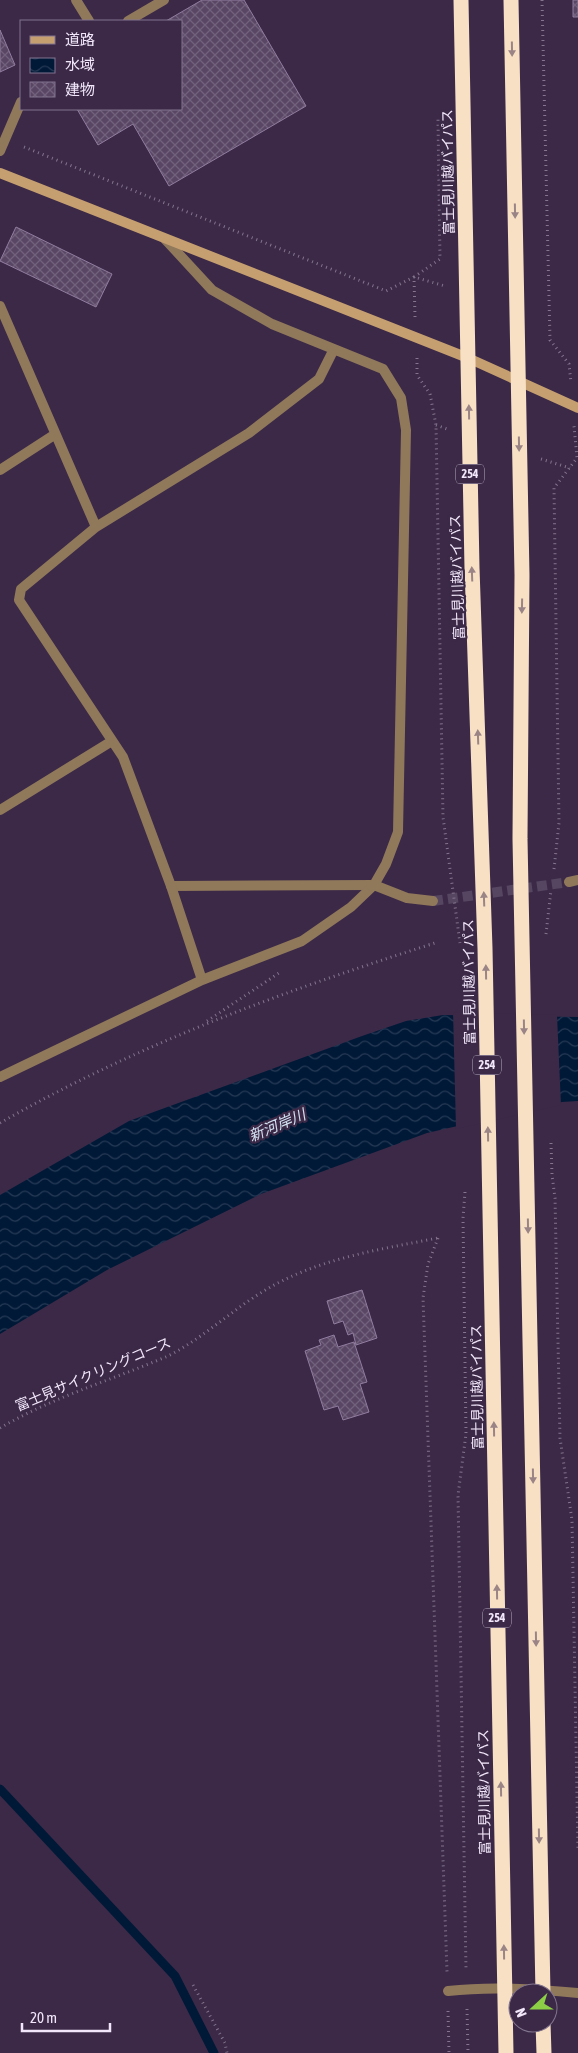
<svg xmlns="http://www.w3.org/2000/svg" width="578" height="2053" viewBox="0 0 578 2053" font-family="'Asap Condensed','Noto Sans JP',sans-serif">
<defs>
<pattern id="water-waves" width="16" height="10" patternUnits="userSpaceOnUse" patternTransform="scale(1.25)"><rect width="16" height="10" fill="#001937"/><path d="M0 5q4-4 8 0t8 0" fill="none" stroke="#263a55"/></pattern>
<pattern id="building-cross-hatch" width="8" height="8" patternUnits="userSpaceOnUse" patternTransform="scale(1.25)"><rect width="8" height="8" fill="#594665"/><path d="M0 0l8 8M0 8l8-8" fill="none" stroke="#71617c"/></pattern>
</defs>
<rect width="100%" height="100%" fill="#3b2947"/>
<path fill="url(#water-waves)" d="M 443,1015 L 578,1017 L 578,1101 L 562,1102 L 427,1133 L 261,1194 L 107,1270 L 0,1334 L 0,1195 L 129,1121 L 362,1036 L 406,1021 Z"/>
<path fill="#3b2947" d="M 453,1012 L 557,1015 L 561,1105 L 456,1129 Z"/>
<g fill="none" stroke-linecap="round" stroke-linejoin="round">
<path stroke="#001937" stroke-width="9" d="M 0,1789 L 175,1976 L 214,2053"/>
</g>
<path fill="url(#building-cross-hatch)" stroke="#917c9f" d="M 202,0 L 244,0 L 306,106 L 169,186 L 133,124 L 98,145 L 77,109 L 181,109 L 181,21 L 166,21 Z
M 573,0 L 578,0 L 578,17 L 573,17 Z
M 0,30 L 15,65 L 0,72 Z
M 16,227 L 112,274 L 96,307 L 0,261 Z
M 362,1290 L 377,1338 L 356,1345 L 353,1333 L 348,1335 L 343,1321 L 334,1324 L 327,1301 Z
M 334,1335 L 338,1347 L 354,1342 L 367,1382 L 360,1384 L 369,1412 L 343,1420 L 338,1406 L 324,1410 L 305,1351 L 321,1345 L 319,1340 Z"/>
<g fill="none" stroke-linecap="round" stroke-linejoin="round">
<path stroke="#564662" stroke-width="10" stroke-dasharray="10 5" stroke-linecap="butt" d="M 433,901 L 569,882"/>
<path stroke="#85758f" stroke-width="3" stroke-dasharray="1 4" stroke-linecap="butt" d="M 542,0 L 550,340 L 569,364 L 571,383
M 24,147 L 386,291 L 414,277 L 445,286
M 415,317 L 414,277 L 440,259 L 438,119
M 417,358 L 417,375 L 430,394 L 436,425 L 443,817 L 460,943
M 436,425 L 447,429
M 541,459 L 570,468
M 554,869 L 559,823 L 554,488 L 577,458 L 574,426
M 546,934 L 551,890
M 207,1021 L 279,973
M 0,1123 C 138,1044 284,991 435,943
M 551,1143 L 552,1175 L 555,1198 L 560,1438 L 572,1520 L 578,1851
M 465,1192 L 463,1218 L 466,1434 L 458,1495 L 466,1970
M 438,1238 L 428,1264 L 423,1298 L 447,1972
M 0,1428 C 53,1397 112,1380 168,1356 C 207,1336 238,1304 276,1284 C 327,1257 382,1249 438,1238
M 193,1985 L 225,2043 L 227,2053
M 467,2009 L 468,2053
M 448,2011 L 449,2053"/>
<path stroke="#90785b" stroke-width="10" d="M 171,886 L 374,885"/>
<path stroke="#90785b" stroke-width="10" d="M 76,0 L 89,21
M 128,21 L 164,0
M 0,151 L 21,102
M 0,306 L 96,527
M 0,470 L 54,435
M 0,810 L 112,741
M 569,882 L 578,880
M 374,885 L 407,898 L 433,901
M 202,980 L 171,886 L 123,757 L 19,600 L 21,589 L 96,527 L 249,433 L 319,379 L 334,349
M 0,1077 L 202,980 L 302,941 L 351,907 L 374,885 L 386,864 L 398,832 L 406,430 L 401,398 L 383,369 L 272,324 L 212,290 L 165,239
M 448,1991 C 491,1986 535,1989 578,1993"/>
<path stroke="#c69f70" stroke-width="10" d="M 0,173 L 468,358 L 578,408"/>
<path stroke="#f8e0c4" stroke-width="15" d="M 461,0 L 472,568 L 485,948 L 506,2053
M 511,0 L 522,575 L 520,839 L 543,1993
M 543,2023 L 544,2053"/>
</g>
<defs><path id="oneway-solid" d="M-6-.8H1V-3.2L6.5 0L1 3.2V.8H-6Z" transform="scale(1.25)"/></defs>
<g fill="#9a8486">
<use href="#oneway-solid" transform="translate(512 49) rotate(89)"/>
<use href="#oneway-solid" transform="translate(515 211) rotate(89)"/>
<use href="#oneway-solid" transform="translate(469 412) rotate(-91)"/>
<use href="#oneway-solid" transform="translate(519 444) rotate(89)"/>
<use href="#oneway-solid" transform="translate(472 574) rotate(-92)"/>
<use href="#oneway-solid" transform="translate(522 606) rotate(91)"/>
<use href="#oneway-solid" transform="translate(478 737) rotate(-92)"/>
<use href="#oneway-solid" transform="translate(484 899) rotate(-92)"/>
<use href="#oneway-solid" transform="translate(486 972) rotate(-91)"/>
<use href="#oneway-solid" transform="translate(524 1027) rotate(89)"/>
<use href="#oneway-solid" transform="translate(488 1134) rotate(-91)"/>
<use href="#oneway-solid" transform="translate(528 1226) rotate(89)"/>
<use href="#oneway-solid" transform="translate(494 1429) rotate(-91)"/>
<use href="#oneway-solid" transform="translate(533 1476) rotate(89)"/>
<use href="#oneway-solid" transform="translate(497 1592) rotate(-91)"/>
<use href="#oneway-solid" transform="translate(536 1639) rotate(89)"/>
<use href="#oneway-solid" transform="translate(501 1789) rotate(-91)"/>
<use href="#oneway-solid" transform="translate(539 1836) rotate(89)"/>
<use href="#oneway-solid" transform="translate(504 1952) rotate(-91)"/>
</g>
<g text-anchor="middle" dominant-baseline="central" stroke-width="4.5" stroke-linejoin="round" paint-order="stroke">
<g fill="#3b2947" stroke="#bbaec4" stroke-width="1">
<rect x="456" y="464.5" width="28" height="19" rx="4"/>
<rect x="473" y="1055.5" width="28" height="19" rx="4"/>
<rect x="483" y="1608.5" width="28" height="19" rx="4"/>
</g>
<g font-size="12" font-weight="bold" fill="#f2e7fa">
<text x="470" y="474">254</text>
<text x="487" y="1065">254</text>
<text x="497" y="1618">254</text>
</g>
<g font-size="14" fill="#f2e7fa" stroke="#3b2947">
<text transform="translate(448 172) rotate(-91)">富士見川越バイパス</text>
<text transform="translate(457 577) rotate(-92)">富士見川越バイパス</text>
<text transform="translate(469 982) rotate(-91)">富士見川越バイパス</text>
<text transform="translate(93 1374) rotate(-23)">富士見サイクリングコース</text>
<text transform="translate(477 1387) rotate(-91)">富士見川越バイパス</text>
<text transform="translate(484 1792) rotate(-91)">富士見川越バイパス</text>
</g>
<g font-size="15" font-style="italic" fill="#d2e1f2" stroke="#3b2947">
<text transform="translate(277 1125) rotate(-23)">新河岸川</text>
</g>
</g>
<rect x="20" y="20" width="162" height="90" fill="#3b2947" stroke="#84758f"/>
<rect x="30" y="36" width="25" height="8" fill="#c69f70" stroke="#84758f"/>
<text x="65" y="45" font-size="15" fill="#f2e7fa">道路</text>
<rect x="30" y="58" width="25" height="15" fill="url(#water-waves)" stroke="#84758f"/>
<text x="65" y="70" font-size="15" fill="#f2e7fa">水域</text>
<rect x="30" y="82" width="25" height="15" fill="url(#building-cross-hatch)" stroke="#84758f"/>
<text x="65" y="95" font-size="15" fill="#f2e7fa">建物</text>
<g transform="translate(533 2008) rotate(249)"><circle r="24" fill="#3b2947" stroke="#84758f"/>
<path d="M0-4L9 19L0 12L-9 19Z" fill="#8cce45"/>
<text y="-8" font-size="14" font-weight="bold" text-anchor="middle" fill="#f2e7fa">N</text>
</g>
<path d="M22 2023v8h88v-8" fill="none" stroke="#f2e7fa" stroke-width="2.5"/>
<text x="30" y="2023" font-size="15" fill="#f2e7fa" stroke="#3b2947" stroke-width="4" paint-order="stroke">20 m</text>
</svg>
